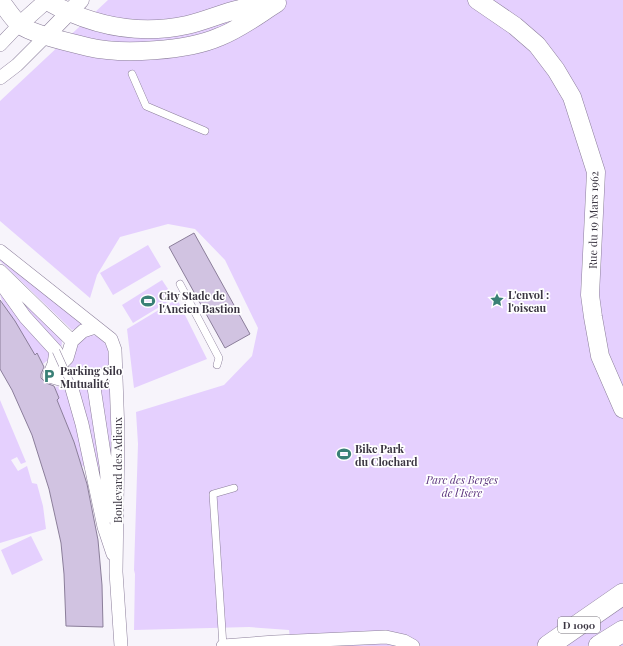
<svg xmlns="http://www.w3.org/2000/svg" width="623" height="646" viewBox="0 0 623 646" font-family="'Playfair Display',serif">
<rect width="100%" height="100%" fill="#f7f4fb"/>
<path fill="#e5d0fe" d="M 108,0 L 623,0 L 623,646 L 291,646 L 289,630 L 249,627 L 134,630 L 135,574 L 134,570 L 138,444 L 136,412 L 224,385 L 252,356 L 258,328 L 225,260 L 195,229 L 168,224 L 120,237 L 97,275 L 90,298 L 0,221 L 0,101 Z
M 148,245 L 161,267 L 113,295 L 100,273 Z
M 0,257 L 86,324 L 72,330 L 0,261 Z
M 3,277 L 61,333 L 62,344 L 59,351 Z
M 162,280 L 174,298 L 133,323 L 122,305 Z
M 0,294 L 50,351 L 48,360 L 43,364 L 37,354 L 35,355 L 3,305 Z
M 177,299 L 207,359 L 134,388 L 127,329 Z
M 89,335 C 92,335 96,335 98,337 C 107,341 115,360 107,367 C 101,373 92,371 85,370 C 80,370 74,369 70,366 C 73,353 76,340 89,335 Z
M 74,378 L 88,385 L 103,492 Z
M 110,380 L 114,491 L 99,385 Z
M 61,386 L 66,389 L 75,417 L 87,471 L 81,464 L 74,442 L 57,400 L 59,398 L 54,387 Z
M 0,400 L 26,462 L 21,464 L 17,457 L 11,460 L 18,471 L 27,466 L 32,483 L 37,484 L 43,506 L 46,529 L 0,543 Z
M 31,536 L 43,560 L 12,575 L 1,550 Z"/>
<path fill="#d1c3e1" stroke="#8b7e9a" d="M 194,233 L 250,334 L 225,348 L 169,247 Z
M 0,300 L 15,321 L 35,355 L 37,353 L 44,367 L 41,374 L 41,378 L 46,383 L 54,386 L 59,398 L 57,400 L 74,442 L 87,484 L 98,540 L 102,585 L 103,627 L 66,626 L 64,574 L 61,543 L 49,489 L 32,435 L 12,390 L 0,369 Z"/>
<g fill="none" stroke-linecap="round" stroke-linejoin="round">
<defs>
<path id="service" d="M 132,74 L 146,106 L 205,131
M 180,284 L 219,358 L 217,365
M 223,646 L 213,494 L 234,488"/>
<path id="minor" d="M 0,45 L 19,25
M 0,78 L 17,65 L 46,36
M 0,251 L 111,339 L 115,350 L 118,433 L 116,572 L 121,646
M 0,271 L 72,341
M 0,282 L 25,317 L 56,351 L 54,364 L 49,376
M 52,373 L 67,358 L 72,341 L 83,331 L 95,327
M 59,374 C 72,372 82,375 93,381
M 49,376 L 70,382 L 82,424 L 104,527 L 113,554
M 93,381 L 106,466 L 110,516
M 93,381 L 116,369
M 223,646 L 275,642 L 386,637 L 404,641 L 413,646"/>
<path id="tertiary" d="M 19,25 L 47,0
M 46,36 L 81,0"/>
<path id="secondary" d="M 0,0 C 6,8 12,18 19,24 C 28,32 52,38 64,41 C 72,43 80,45 88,47 C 122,55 187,51 219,37 C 240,29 258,15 277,3
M 45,0 C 89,25 137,36 187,25 C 205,21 222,13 240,9 C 249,6 260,6 270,4
M 477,0 L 515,26 L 537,45 L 556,70 L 572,97 L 596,172 L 590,295 L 593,317 L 600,356 L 623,409"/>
<path id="primary" d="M 548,646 L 623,594
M 599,646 L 623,631"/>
</defs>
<use href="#service" stroke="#8c7f9b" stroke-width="8"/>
<use href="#minor" stroke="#8c7f9b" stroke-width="14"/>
<use href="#tertiary" stroke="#8c7f9b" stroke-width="17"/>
<use href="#secondary" stroke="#8c7f9b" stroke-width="19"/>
<use href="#primary" stroke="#8c7f9b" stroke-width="22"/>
<use href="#service" stroke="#fff" stroke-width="7"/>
<use href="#minor" stroke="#fff" stroke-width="13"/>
<use href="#tertiary" stroke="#fff" stroke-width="16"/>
<use href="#secondary" stroke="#fff" stroke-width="18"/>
<use href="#primary" stroke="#fff" stroke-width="21"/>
<defs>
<path id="service-bridge" d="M 56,351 L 70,382"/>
</defs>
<use href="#service-bridge" stroke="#8c7f9b" stroke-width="8" stroke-linecap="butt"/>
<use href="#service-bridge" stroke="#fff" stroke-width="7"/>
</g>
<defs>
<symbol id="sight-bare" viewBox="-9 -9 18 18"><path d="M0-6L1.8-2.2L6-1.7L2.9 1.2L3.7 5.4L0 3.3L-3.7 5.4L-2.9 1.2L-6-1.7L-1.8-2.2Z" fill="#3a8076" stroke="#fff" stroke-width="2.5" paint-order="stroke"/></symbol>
<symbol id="stadium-bare" viewBox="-9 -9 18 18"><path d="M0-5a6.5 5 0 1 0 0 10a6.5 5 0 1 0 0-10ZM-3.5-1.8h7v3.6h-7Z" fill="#3a8076" stroke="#fff" stroke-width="2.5" paint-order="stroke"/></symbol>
<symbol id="parking-bare" viewBox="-9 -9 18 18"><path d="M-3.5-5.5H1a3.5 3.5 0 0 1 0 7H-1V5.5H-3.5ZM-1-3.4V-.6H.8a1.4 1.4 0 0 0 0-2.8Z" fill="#3a8076" stroke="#fff" stroke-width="2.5" paint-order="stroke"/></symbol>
</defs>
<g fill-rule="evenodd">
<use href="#sight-bare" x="487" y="290" width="20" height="20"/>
<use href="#stadium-bare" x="138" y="291" width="20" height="20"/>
<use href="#parking-bare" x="39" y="366" width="20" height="20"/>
<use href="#stadium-bare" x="334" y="444" width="20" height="20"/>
</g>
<g text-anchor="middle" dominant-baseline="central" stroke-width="3.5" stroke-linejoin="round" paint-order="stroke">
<rect fill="#fff" stroke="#76727b" stroke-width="1" x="558" y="617" width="42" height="16" rx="3"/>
<g font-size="10" font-weight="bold" fill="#3b3642">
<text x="579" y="625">D 1090</text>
</g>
<g font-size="11" fill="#3b3642" stroke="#fff">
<text transform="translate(593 220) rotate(-89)">Rue du 19 Mars 1962</text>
<text transform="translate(117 470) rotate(-90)">Boulevard des Adieux</text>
</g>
<g font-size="11" font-weight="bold" fill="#3b3642" stroke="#fff" text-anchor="start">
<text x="508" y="294">L'envol :<tspan x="508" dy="13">l'oiseau</tspan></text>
<text x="159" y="295">City Stade de<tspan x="159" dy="13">l'Ancien Bastion</tspan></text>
<text x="60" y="370">Parking Silo<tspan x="60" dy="13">Mutualité</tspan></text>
<text x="355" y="448">Bike Park<tspan x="355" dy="13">du Clochard</tspan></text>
</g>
<g font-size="11" font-style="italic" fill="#5b347d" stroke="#fff">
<text x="462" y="479">Parc des Berges<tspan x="462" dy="13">de l'Isère</tspan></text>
</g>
</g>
</svg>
